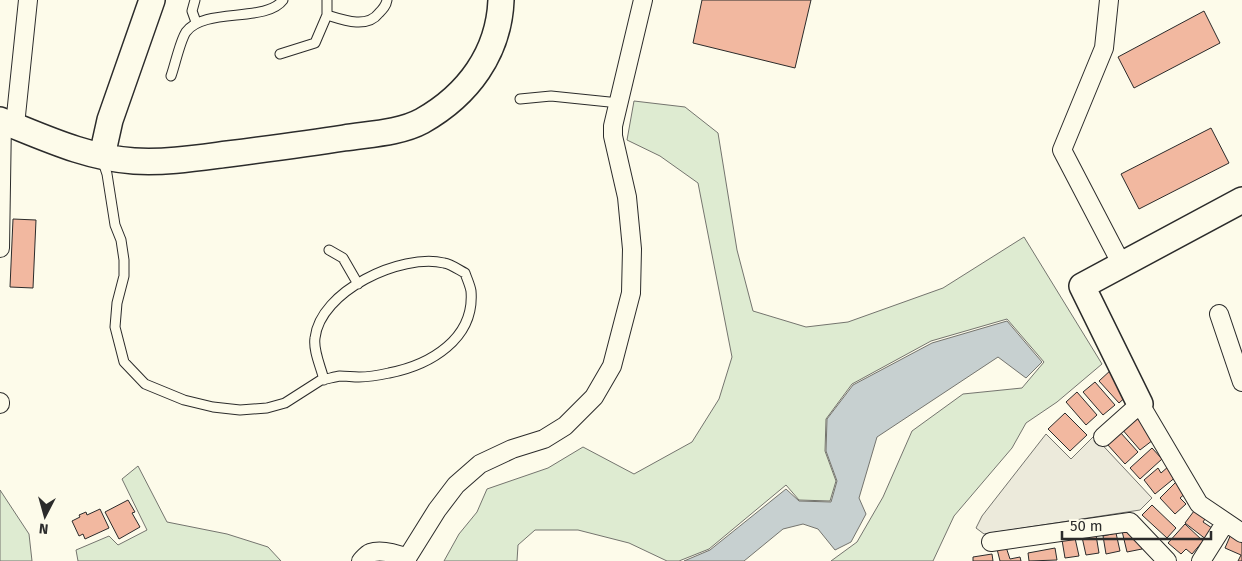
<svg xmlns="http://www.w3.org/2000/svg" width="1242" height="561" viewBox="0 0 1242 561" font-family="'Fira Sans',sans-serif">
<rect width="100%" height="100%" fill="#fdfbea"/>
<path fill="#deebd1" stroke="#74746e" d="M 634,101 L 685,107 L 718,133 L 737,250 L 753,311 L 806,327 L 848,322 L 943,288 L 1024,237 L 1102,364 L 1057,402 L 1026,423 L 1012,448 L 954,516 L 933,561 L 831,561 L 857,542 L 883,497 L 912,431 L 963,394 L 1022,388 L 1044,362 L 1007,319 L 931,341 L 852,384 L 826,419 L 825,451 L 836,481 L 830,501 L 799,500 L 786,485 L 709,549 L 679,561 L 667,561 L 629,543 L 578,530 L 535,530 L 518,545 L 517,561 L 444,561 L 459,534 L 477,512 L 487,489 L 548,468 L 583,447 L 634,474 L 692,442 L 719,399 L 732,357 L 698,183 L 660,156 L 627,140 Z
M 138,466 L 167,522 L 227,534 L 268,547 L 281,561 L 78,561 L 76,550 L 109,536 L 118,545 L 147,530 L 122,479 Z
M 0,490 L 29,534 L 32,561 L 0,561 Z"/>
<path fill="#eceadb" stroke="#74746e" d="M 1046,434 L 1071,459 L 1094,436 L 1152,498 L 1140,510 L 984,534 L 976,528 L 982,516 Z"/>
<path fill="#c7d0d0" stroke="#74746e" d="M 1007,321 L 1042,362 L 1026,378 L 998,357 L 877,437 L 859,498 L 866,514 L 851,542 L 835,550 L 818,529 L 803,524 L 783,529 L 744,561 L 684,561 L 710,550 L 786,489 L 799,501 L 831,502 L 837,481 L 826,451 L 827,419 L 853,385 L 932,343 Z"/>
<path fill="#f2b8a0" stroke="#2b2b2b" d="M 702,0 L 811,0 L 795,68 L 693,43 Z
M 1204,11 L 1220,43 L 1134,88 L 1118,57 Z
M 1211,128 L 1229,163 L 1139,209 L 1121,174 Z
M 13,219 L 36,220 L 33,288 L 10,287 Z
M 1112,369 L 1128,395 L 1119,403 L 1099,381 Z
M 1095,382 L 1115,405 L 1103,415 L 1083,392 Z
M 1077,392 L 1097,415 L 1086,425 L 1066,402 Z
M 1065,413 L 1087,435 L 1070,451 L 1048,429 Z
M 1138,414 L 1148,426 L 1144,429 L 1153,440 L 1140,450 L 1121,428 Z
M 1120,432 L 1138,452 L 1125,464 L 1107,444 Z
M 1152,448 L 1162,459 L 1140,479 L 1130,468 Z
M 1169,466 L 1177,476 L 1155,494 L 1144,480 L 1158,468 L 1161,473 Z
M 1177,481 L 1187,492 L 1180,498 L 1186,504 L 1175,514 L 1160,498 Z
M 128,500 L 135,512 L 132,513 L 140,527 L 119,539 L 105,512 Z
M 1152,505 L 1176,528 L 1167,538 L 1142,515 Z
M 1197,507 L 1207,516 L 1203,522 L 1215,530 L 1207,540 L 1185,523 Z
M 100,509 L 109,528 L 85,539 L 83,534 L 79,536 L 72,521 L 80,517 L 79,515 L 86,512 L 87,515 Z
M 1185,524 L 1203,541 L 1192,554 L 1186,549 L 1181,554 L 1168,543 Z
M 1131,529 L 1138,533 L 1142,549 L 1127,552 L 1122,531 Z
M 1116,533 L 1120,551 L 1106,554 L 1103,536 Z
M 1231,534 L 1242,539 L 1242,561 L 1238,561 L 1241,555 L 1225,548 Z
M 1096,535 L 1099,553 L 1086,555 L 1082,537 Z
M 1075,538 L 1079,556 L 1065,558 L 1062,540 Z
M 1006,547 L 1010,559 L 1020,557 L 1021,561 L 1000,561 L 997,549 Z
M 1055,548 L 1057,560 L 1029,561 L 1028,553 Z
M 992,554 L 993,561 L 973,561 L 973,557 Z"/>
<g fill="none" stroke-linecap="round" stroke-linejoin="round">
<defs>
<path id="lane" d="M 195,0 L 192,11 L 196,22
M 327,15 C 343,20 367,29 379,13 C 383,9 386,6 387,0
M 280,54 L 315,43 L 327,15 L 327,0
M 171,76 C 175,65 180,41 186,32 C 204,7 266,23 283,0
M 520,99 L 551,96 L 619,103
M 102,159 L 107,174 L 115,225 L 121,240 L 124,260 L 124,276 L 117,303 L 115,327 L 124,362 L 145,384 L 184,400 L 213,407 L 240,410 L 267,408 L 285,403 L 321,380 C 327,379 334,377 340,376 C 346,376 353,377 359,377 C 369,377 380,375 389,373 C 430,365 475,339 471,291 C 470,285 467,279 465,273 C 459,270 451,264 444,263 C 401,253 320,291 315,338 C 313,351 321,367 324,380
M 329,250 L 343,258 L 358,284"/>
<path id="street" d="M 1109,0 L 1104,48 L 1062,150 L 1122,265
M 15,125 L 28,0
M 0,248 L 2,120
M 1219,314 L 1242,382
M 0,402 L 0,404
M 1103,437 L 1140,404 L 1199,504 L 1242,533
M 991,542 L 1130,522 L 1167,561
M 361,561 C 363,559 367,554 370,553 C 381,549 397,554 407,558
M 407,561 L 407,558 L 437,510 L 456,485 L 480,464 L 512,449 L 544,439 L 565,426 L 594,397 L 612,366 L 631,293 L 632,249 L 627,197 L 613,136 L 613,126 L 643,0
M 1201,561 L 1225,523"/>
<path id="secondary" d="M 0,120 C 43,137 87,158 134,161 C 165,163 197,158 228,154 C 267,149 306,144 344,138 C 369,134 400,133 422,121 C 468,95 499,53 501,0
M 102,156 L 110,120 L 152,0
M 1140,404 L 1082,286 L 1242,200"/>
</defs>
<use href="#lane" stroke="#2b2b2b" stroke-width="11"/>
<use href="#street" stroke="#2b2b2b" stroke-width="20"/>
<use href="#secondary" stroke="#2b2b2b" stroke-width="28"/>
<use href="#lane" stroke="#fdfbea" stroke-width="9"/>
<use href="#street" stroke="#fdfbea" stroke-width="18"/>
<use href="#secondary" stroke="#fdfbea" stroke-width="25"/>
</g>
<g transform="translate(45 516) rotate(186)" stroke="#fdfbea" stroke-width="4" paint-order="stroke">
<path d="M0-4L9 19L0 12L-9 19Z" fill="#2b2b2b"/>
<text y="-8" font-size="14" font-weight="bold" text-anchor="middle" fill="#2b2b2b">N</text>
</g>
<path d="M1062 531v8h149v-8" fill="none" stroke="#2b2b2b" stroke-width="2.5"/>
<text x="1070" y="531" font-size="15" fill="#2b2b2b" stroke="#fdfbea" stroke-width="4" paint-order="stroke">50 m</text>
</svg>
